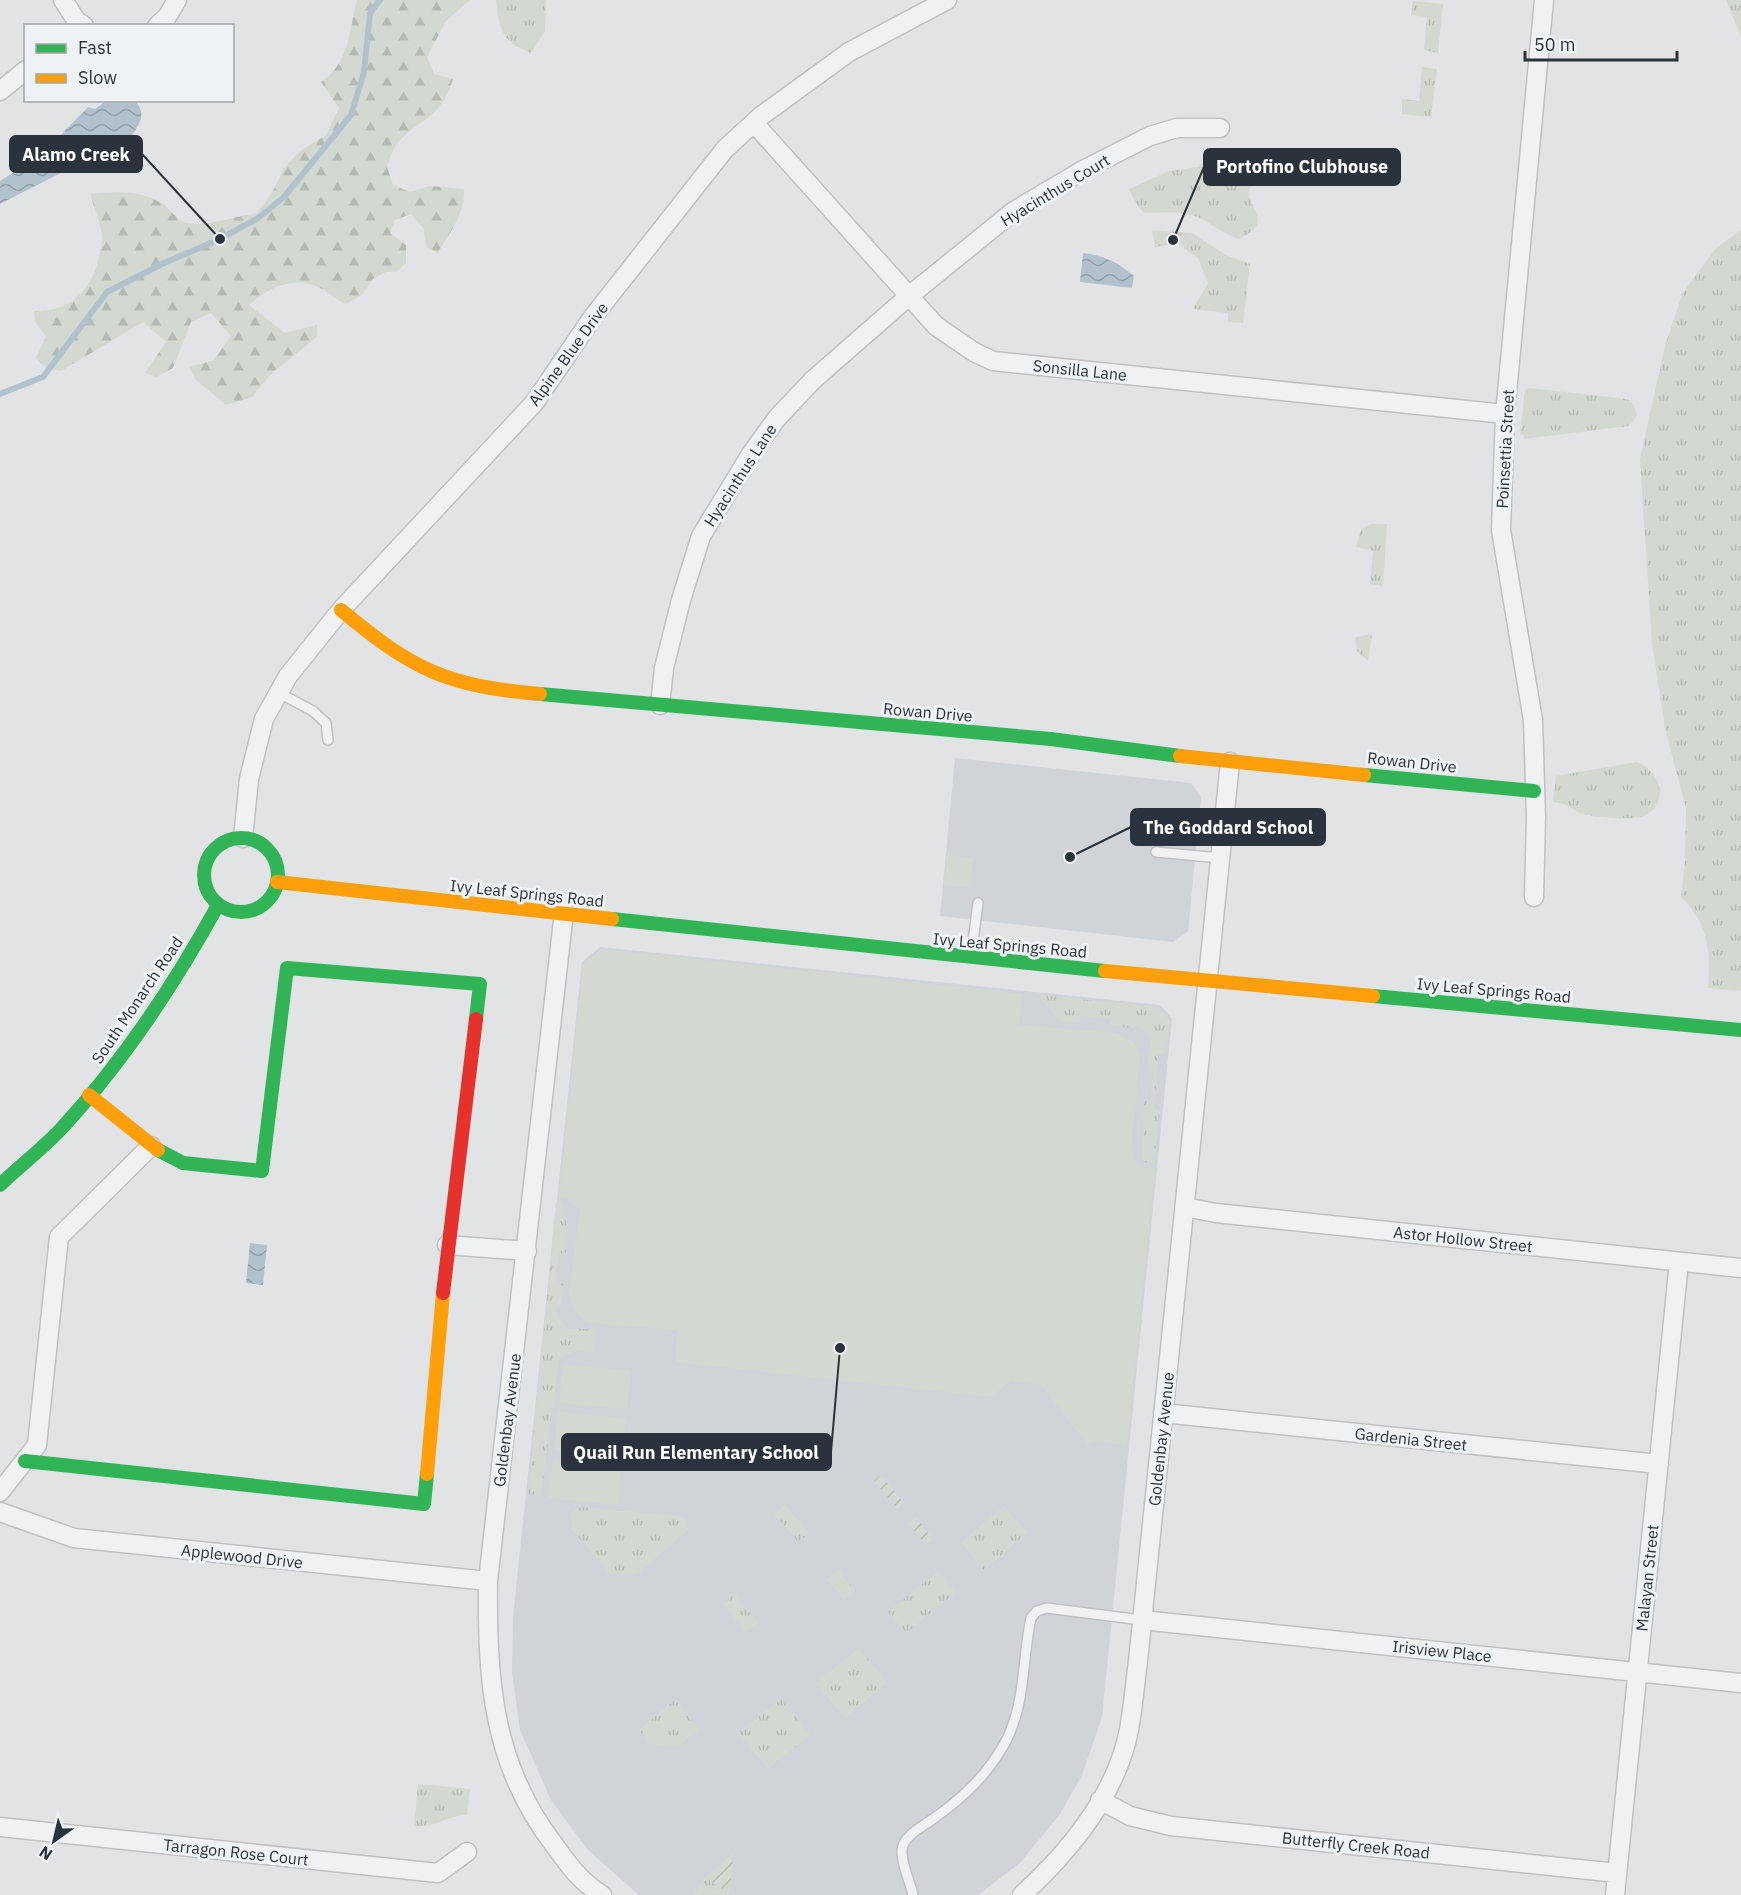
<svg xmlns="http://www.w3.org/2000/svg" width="1741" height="1895" viewBox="0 0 1741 1895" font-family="'IBM Plex Sans',sans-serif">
<defs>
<pattern id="grass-tufts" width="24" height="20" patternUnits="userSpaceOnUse" patternTransform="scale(1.5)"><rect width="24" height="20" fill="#d3d9d1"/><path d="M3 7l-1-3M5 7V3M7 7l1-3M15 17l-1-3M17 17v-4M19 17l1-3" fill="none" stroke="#b5bbb4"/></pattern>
<pattern id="forest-firs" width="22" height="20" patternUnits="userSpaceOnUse" patternTransform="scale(1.5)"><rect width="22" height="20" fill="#d3d9d1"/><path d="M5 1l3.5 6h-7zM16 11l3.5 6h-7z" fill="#b5bbb4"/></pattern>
<pattern id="garden-furrows" width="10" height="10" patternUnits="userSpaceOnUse" patternTransform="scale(1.5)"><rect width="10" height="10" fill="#d3d9d1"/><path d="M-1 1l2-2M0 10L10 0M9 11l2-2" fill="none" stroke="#b5bbb4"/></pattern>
<pattern id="water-waves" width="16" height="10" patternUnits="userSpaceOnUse" patternTransform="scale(1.5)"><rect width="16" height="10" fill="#b2c2cd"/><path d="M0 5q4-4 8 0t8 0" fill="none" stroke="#919ea8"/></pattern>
</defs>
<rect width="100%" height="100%" fill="#e1e3e5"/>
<path fill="#d0d3d8" d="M 955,758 L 1191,783 L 1201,797 L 1188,931 L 1173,942 L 940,916 Z
M 600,947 L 1160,1005 L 1172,1018 L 1102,1717 L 1082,1775 L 1060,1814 L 1020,1863 L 978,1895 L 639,1895 L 588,1850 L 551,1800 L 520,1730 L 512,1672 L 513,1617 L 582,962 Z"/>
<path fill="url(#grass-tufts)" d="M 496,0 L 546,0 L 545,31 L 531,53 C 502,42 499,30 496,0 Z
M 1726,0 L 1741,0 L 1741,39 L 1741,37 Z
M 1413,1 L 1443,4 L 1438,53 L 1424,50 L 1427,17 L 1411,15 Z
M 1422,67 L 1437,69 L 1431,117 L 1402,114 L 1402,99 L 1419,101 Z
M 1252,152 L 1260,168 L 1248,192 C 1253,215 1272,222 1239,239 C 1224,235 1212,223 1197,217 C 1181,210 1161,213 1144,213 L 1137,205 L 1129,189 L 1169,171 L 1198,167 L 1206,160 C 1223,171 1239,164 1252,152 Z
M 1152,230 L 1192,233 L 1226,255 L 1250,264 L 1243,323 L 1228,322 L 1228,313 L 1193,309 L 1208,283 L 1198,258 L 1177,243 L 1155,247 Z
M 1741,230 L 1741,991 L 1708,988 C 1710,951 1710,925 1681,897 L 1685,861 L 1686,809 L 1665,728 L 1652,643 L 1640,459 L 1665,346 L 1682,294 L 1716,248 Z
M 1529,388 L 1627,399 L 1634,405 L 1637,416 L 1629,426 L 1524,439 L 1524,435 L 1520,435 L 1525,390 Z
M 1371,524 L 1387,524 L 1383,586 L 1370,584 L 1373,551 L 1356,547 L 1361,529 Z
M 1372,634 L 1368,661 L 1357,651 L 1355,637 Z
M 1637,762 C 1660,771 1671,802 1644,816 C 1634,821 1595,817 1583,814 C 1571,810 1570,804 1553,802 L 1556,776 Z
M 1039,995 L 1158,1007 L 1170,1021 L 1166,1054 L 1159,1054 L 1154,1108 L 1160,1110 L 1154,1163 L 1142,1162 L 1144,1101 L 1150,1101 L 1153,1072 L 1147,1071 L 1149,1048 L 1151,1045 L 1148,1033 L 1136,1026 L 1133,1028 L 1110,1025 L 1110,1019 L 1080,1016 L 1080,1023 L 1058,1020 Z
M 556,1202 L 561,1202 L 568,1230 L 566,1253 L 559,1253 L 556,1283 L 563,1284 L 561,1306 L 558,1305 L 557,1315 L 568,1329 L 595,1329 L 593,1353 L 578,1351 L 559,1357 L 541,1496 L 528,1494 Z
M 785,1505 L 809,1533 L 798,1542 L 774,1514 Z
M 1004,1506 L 1027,1533 L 984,1570 L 961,1542 Z
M 581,1507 L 679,1516 L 686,1519 L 689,1529 L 637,1574 L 618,1577 L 609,1573 L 571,1529 L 570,1516 L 574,1510 Z
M 838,1570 L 855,1591 L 844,1600 L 827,1579 Z
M 938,1571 L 956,1592 L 906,1633 L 888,1612 Z
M 735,1594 L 758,1623 L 746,1632 L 723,1604 Z
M 859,1648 L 887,1683 L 845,1718 L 816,1683 Z
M 781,1699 L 810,1734 L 768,1769 L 738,1733 Z
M 675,1700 L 699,1729 L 677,1747 L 650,1744 L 639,1730 Z
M 418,1784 L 470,1789 L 467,1815 C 443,1816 439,1828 414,1826 Z
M 705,1877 L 729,1894 L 694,1895 Z"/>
<path fill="url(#forest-firs)" d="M 357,0 L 470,0 L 446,21 L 427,57 L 434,74 L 453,79 C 440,122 418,117 396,145 C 392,151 389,160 387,167 L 393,185 L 410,192 L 430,186 L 464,189 C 465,215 450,231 438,253 L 426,247 L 424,229 L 411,214 L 395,220 L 390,233 L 406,245 L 406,263 L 396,272 L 386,272 L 373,279 L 362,295 L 346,304 C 336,300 331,294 322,289 C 297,274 268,287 249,305 L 285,333 L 317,325 L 317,337 L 271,374 L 252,397 L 226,405 L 196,380 L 189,367 L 214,360 L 231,336 L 211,313 L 191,322 L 173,368 L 157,377 L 145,373 L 166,342 L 143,322 L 61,371 L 47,369 L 36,358 L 46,337 L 35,322 L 34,311 C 72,312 93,289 100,253 C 100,248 103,240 102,235 C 101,224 93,208 91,194 C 115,191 142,190 163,204 C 170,209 176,219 184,222 C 206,228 234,216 257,213 L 272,193 L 284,168 L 300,151 L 326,135 L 339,108 L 321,82 C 350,63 349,30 357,0 Z"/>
<path fill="url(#garden-furrows)" d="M 881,1475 L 904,1503 L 897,1509 L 874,1481 Z
M 916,1517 L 933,1539 L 926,1545 L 908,1523 Z
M 734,1853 L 729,1894 L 705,1877 Z"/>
<path fill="#d3d9d1" d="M 947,855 L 973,858 L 970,888 L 944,885 Z
M 601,949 L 1023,994 L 1019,1025 L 1116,1033 L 1134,1043 L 1140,1056 L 1131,1147 L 1137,1167 L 1155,1169 L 1127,1445 L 1091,1441 L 1088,1445 L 1041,1385 L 1011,1381 L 991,1397 L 675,1362 L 677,1330 L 592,1323 C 578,1318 572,1308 569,1294 L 580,1209 L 565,1198 L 559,1197 L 583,964 Z
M 563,1364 L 631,1371 L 627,1409 L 559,1403 Z
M 558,1411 L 626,1419 L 622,1457 L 554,1450 Z
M 553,1459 L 621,1466 L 617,1505 L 549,1498 Z"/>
<path fill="url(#water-waves)" d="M 135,101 C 147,114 140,123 131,137 L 0,204 L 0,181 L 42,154 L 88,107 L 95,109 L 106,101 Z
M 1083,253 C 1103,255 1119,263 1134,276 L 1132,288 L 1080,282 Z
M 250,1243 L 267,1245 L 263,1285 L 246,1283 Z"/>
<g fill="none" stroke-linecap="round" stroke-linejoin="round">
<path stroke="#b2c2cd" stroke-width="6" d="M 0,394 L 43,377 L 107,292 L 162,264 L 220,239 L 258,218 L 283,198 L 351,115 L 364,72 L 370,13 L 380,0"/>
<defs>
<path id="lane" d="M 277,692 L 313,711 L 326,723 L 328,740
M 1156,852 L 1220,858
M 971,957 L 978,903
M 913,1895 C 910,1882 901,1863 902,1850 C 903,1837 920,1828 930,1821 C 962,1799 989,1774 1007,1739 C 1026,1700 1022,1659 1031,1618 L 1037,1611 L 1047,1608 L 1142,1620"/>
<path id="street" d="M 63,0 L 76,20 L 84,26
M 157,26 L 167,17 L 177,0
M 0,91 L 26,70
M 754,123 L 936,326 L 974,352 L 993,361 L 1505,414
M 660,705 L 664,668 L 681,600 L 701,536 L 751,454 L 777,418 L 813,380 L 909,296 L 1014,211 L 1083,170 L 1150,136 L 1177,128 L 1220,128
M 243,838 L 249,779 L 264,719 L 288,676 L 341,610 L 535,402 L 592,318 L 725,149 L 761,116 L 849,52 L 947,0
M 1534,897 L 1536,817 L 1533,720 L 1501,530 L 1505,414 L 1544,0
M 564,912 L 488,1581 C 487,1680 492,1765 555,1846 C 570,1867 580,1881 602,1895
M 1185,1207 L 1216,1213 L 1741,1268
M 447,1245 L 527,1251
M 1163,1413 L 1659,1464
M 0,1492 L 37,1445 L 59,1237 L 151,1146
M 0,1512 L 74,1538 L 488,1581
M 1142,1620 L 1741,1683
M 1100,1800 L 1130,1816 L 1171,1826 L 1617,1873
M 0,1827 L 438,1873 L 467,1852
M 1022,1895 C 1070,1851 1116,1796 1129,1730 C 1133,1707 1135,1684 1138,1661 L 1230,762
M 1615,1895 L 1679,1262"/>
</defs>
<use href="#lane" stroke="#bfc1c3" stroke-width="12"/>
<use href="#street" stroke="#bfc1c3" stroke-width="21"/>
<use href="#lane" stroke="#f0f1f2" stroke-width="9"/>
<use href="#street" stroke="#f0f1f2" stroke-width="18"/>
<path stroke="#30b455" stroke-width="14" d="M 540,694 L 1051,739 L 1180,756
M 1364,775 L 1534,791
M204 875a37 37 0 1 1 74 0a37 37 0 1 1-74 0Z
M 612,919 L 1105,971
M 1373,996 L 1741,1030
M 158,1150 L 183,1163 L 262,1171 L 287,968 L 480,984 L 476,1019
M 0,1185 C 20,1166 42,1149 61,1129 C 123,1062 174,985 218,905
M 25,1461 L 424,1504 L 427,1474"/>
<path stroke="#ff9f0a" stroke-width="14" d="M 341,610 C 413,670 446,686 540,694
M 1180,756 L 1364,775
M 277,882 L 612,919
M 1105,971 L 1373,996
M 89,1095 L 158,1150
M 427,1474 L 443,1293"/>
<path stroke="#e5322d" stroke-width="14" d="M 443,1293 L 476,1019"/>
</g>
<g text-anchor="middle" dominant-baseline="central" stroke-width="6" stroke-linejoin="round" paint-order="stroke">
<g font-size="16" fill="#2a333c" stroke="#eef2f5">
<text transform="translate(1055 190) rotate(-31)">Hyacinthus Court</text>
<text transform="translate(568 354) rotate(-54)">Alpine Blue Drive</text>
<text transform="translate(1080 370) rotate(6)">Sonsilla Lane</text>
<text transform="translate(1505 449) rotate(-87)">Poinsettia Street</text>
<text transform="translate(740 475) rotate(-57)">Hyacinthus Lane</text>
<text transform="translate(928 712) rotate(5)">Rowan Drive</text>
<text transform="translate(1412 762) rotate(6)">Rowan Drive</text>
<text transform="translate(527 893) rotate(6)">Ivy Leaf Springs Road</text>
<text transform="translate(1010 945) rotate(5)">Ivy Leaf Springs Road</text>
<text transform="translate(1494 990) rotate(5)">Ivy Leaf Springs Road</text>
<text transform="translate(137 1000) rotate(-56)">South Monarch Road</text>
<text transform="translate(1463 1239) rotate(6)">Astor Hollow Street</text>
<text transform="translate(507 1420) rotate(-83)">Goldenbay Avenue</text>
<text transform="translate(1161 1439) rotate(-84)">Goldenbay Avenue</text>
<text transform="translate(1411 1439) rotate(6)">Gardenia Street</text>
<text transform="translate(242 1556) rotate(6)">Applewood Drive</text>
<text transform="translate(1647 1578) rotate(-84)">Malayan Street</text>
<text transform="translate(1442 1651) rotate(6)">Irisview Place</text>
<text transform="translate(1356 1845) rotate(6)">Butterfly Creek Road</text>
<text transform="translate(236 1852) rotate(6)">Tarragon Rose Court</text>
</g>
</g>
<path fill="none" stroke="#2a333c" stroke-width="2" d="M220 239L142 154M1173 240L1204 167M1070 857L1131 827M840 1348L831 1452"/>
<g fill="#2a333c" stroke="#eef2f5" stroke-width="2">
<circle cx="220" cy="239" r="6"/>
<circle cx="1173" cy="240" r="6"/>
<circle cx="1070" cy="857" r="6"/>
<circle cx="840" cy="1348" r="6"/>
</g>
<g fill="#2a333c" stroke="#2a333c" stroke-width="2">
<rect x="10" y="136" width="132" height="36" rx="6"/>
<rect x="1204" y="149" width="196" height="36" rx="6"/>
<rect x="1131" y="809" width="194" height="36" rx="6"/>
<rect x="562" y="1434" width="269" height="36" rx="6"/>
</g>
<g font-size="18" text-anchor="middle" font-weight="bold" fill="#fff">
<text x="76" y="161">Alamo Creek</text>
<text x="1302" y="173">Portofino Clubhouse</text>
<text x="1228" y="834">The Goddard School</text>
<text x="696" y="1459">Quail Run Elementary School</text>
</g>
<rect x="24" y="24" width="210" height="78" fill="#eef2f5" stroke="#a0a6ab" stroke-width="1.5"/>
<rect x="36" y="44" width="30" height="9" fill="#30b455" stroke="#a0a6ab" stroke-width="1.5"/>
<text x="78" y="54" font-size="18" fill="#2a333c">Fast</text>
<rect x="36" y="74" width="30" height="9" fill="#ff9f0a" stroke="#a0a6ab" stroke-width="1.5"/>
<text x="78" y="84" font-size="18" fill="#2a333c">Slow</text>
<g transform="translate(54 1841) rotate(214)" stroke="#eef2f5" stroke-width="4.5" paint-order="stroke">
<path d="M0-4.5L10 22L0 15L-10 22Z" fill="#2a333c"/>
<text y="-9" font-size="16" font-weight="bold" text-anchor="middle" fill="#2a333c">N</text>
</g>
<path d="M1525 51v9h152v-9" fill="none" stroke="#2a333c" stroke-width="3"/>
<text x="1534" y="51" font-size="18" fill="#2a333c" stroke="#eef2f5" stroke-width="4.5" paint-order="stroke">50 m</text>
</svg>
